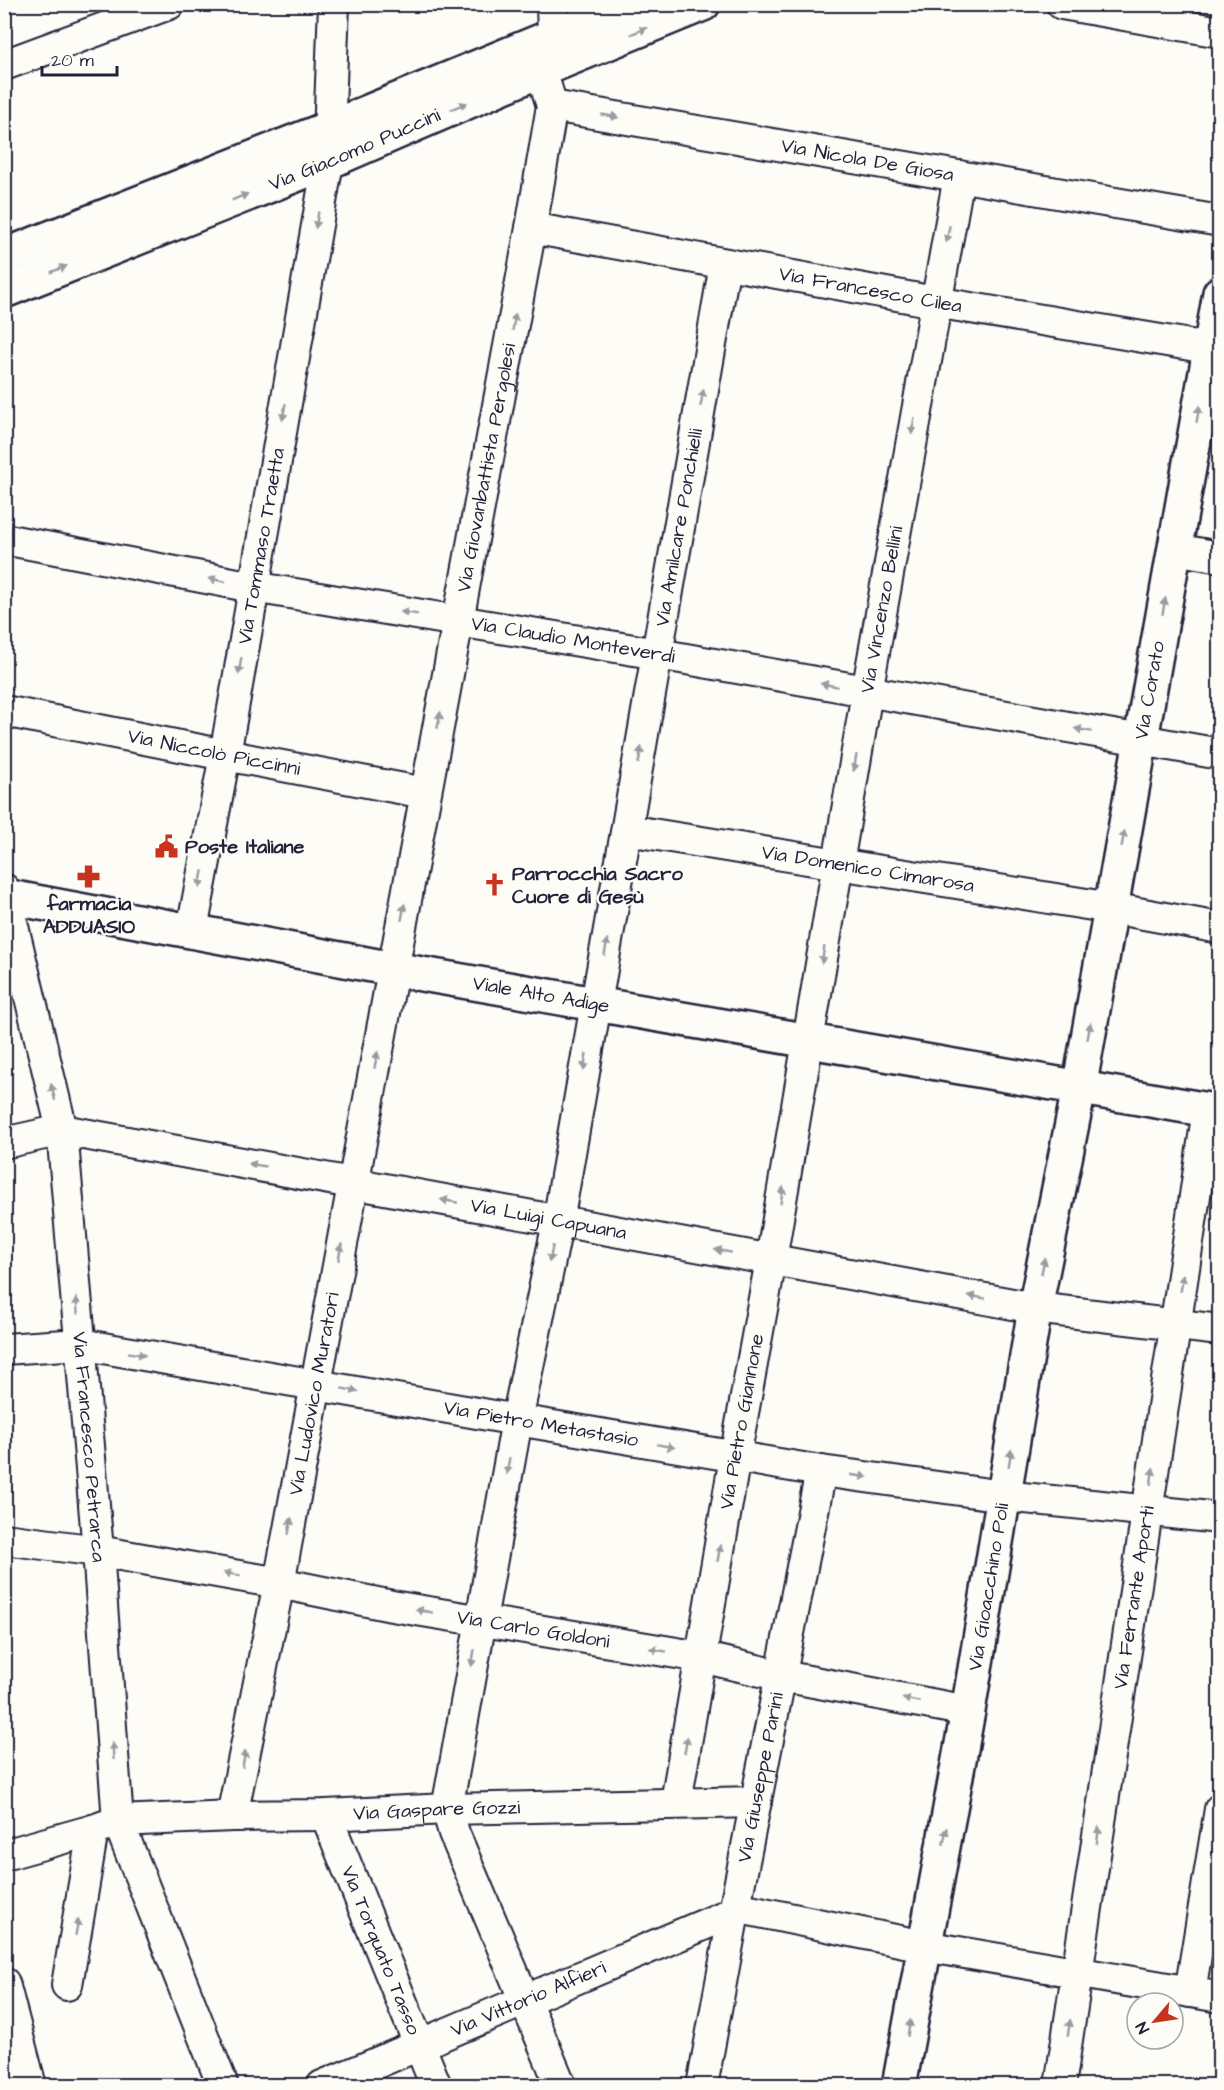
<svg xmlns="http://www.w3.org/2000/svg" width="1224" height="2090" viewBox="0 0 1224 2090" font-family="'Architects Daughter',sans-serif">
<rect width="100%" height="100%" fill="#fdfcf7"/>
<filter id="ink" filterUnits="userSpaceOnUse"><feTurbulence type="fractalNoise" baseFrequency=".0167" numOctaves="2"/><feDisplacementMap in="SourceGraphic" scale="12" xChannelSelector="R" yChannelSelector="G"/><feConvolveMatrix kernelMatrix="1 2 1 2 8 2 1 2 1" color-interpolation-filters="sRGB"/></filter>
<g filter="url(#ink)">
<g fill="none" stroke-linecap="round" stroke-linejoin="round">
<defs>
<g id="minor">
<path d="M 552,4 L 553,36"/>
<path d="M 1062,4 L 1220,32"/>
<path d="M 4,65 L 169,4"/>
<path id="s1" d="M 552,106 L 1220,221"/>
<path id="s2" d="M 531,228 L 935,302 L 1220,350"/>
<path id="s3" d="M 4,539 L 253,587 L 658,654 L 1220,754"/>
<path d="M 1174,549 L 1220,557"/>
<path id="s4" d="M 4,711 L 225,755 L 425,793"/>
<path id="s5" d="M 627,830 L 1111,908 L 1220,928"/>
<path id="s6" d="M 4,889 L 62,1130 L 98,1551 L 118,1821 L 93,1830 L 67,1985"/>
<path id="s7" d="M 192,930 L 225,755 L 328,162 L 334,4"/>
<path id="s8" d="M 4,1143 L 62,1130 L 1035,1308 L 1220,1330"/>
<path id="s9" d="M 4,1349 L 80,1344 L 517,1420 L 821,1471 L 1004,1496 L 1220,1518"/>
<path id="s10" d="M 4,1539 L 98,1551 L 279,1583 L 392,1606 L 701,1657 L 782,1676 L 968,1711"/>
<path id="s11" d="M 676,1802 L 735,1457 L 771,1260 L 867,692 L 959,176"/>
<path id="s12" d="M 326,1815 L 436,2086"/>
<path id="s13" d="M 232,1816 L 279,1583 L 531,228 L 552,106 L 541,70"/>
<path d="M 4,1855 L 93,1830"/>
<path d="M 735,1907 L 924,1946 L 1220,1997"/>
<path d="M 4,1983 L 31,2086"/>
<path d="M 1190,1992 L 1220,1809"/>
<path id="s14" d="M 223,2086 L 118,1821 L 232,1816 L 326,1815 L 447,1809 L 756,1802"/>
<path id="s15" d="M 322,2086 L 734,1912"/>
<path id="s16" d="M 561,2086 L 454,1833 L 447,1809 L 517,1420 L 558,1222 L 725,264"/>
<path id="s17" d="M 702,2086 L 734,1912 L 821,1471"/>
<path id="s18" d="M 1060,2086 L 1208,1110"/>
</g>
<g id="tertiary">
<path id="s19" d="M 4,896 L 393,969 L 1220,1112"/>
<path id="s20" d="M 899,2086 L 968,1711 L 1035,1308 L 1079,1089 L 1220,293"/>
</g>
<g id="secondary">
<path d="M 4,256 L 329,128 L 631,4"/>
<path id="s21" d="M 4,291 L 328,162 L 541,70 L 703,4"/>
</g>
</defs>
<use href="#minor" stroke="#22223b" stroke-width="34"/>
<use href="#tertiary" stroke="#22223b" stroke-width="38"/>
<use href="#secondary" stroke="#22223b" stroke-width="38"/>
<use href="#minor" stroke="#fdfcf7" stroke-width="30"/>
<use href="#tertiary" stroke="#fdfcf7" stroke-width="33"/>
<use href="#secondary" stroke="#fdfcf7" stroke-width="33"/>
</g>
<defs><path id="oneway-solid" d="M-6-.8H1V-3.2L6.5 0L1 3.2V.8H-6Z" transform="scale(1.5)"/></defs>
<g fill="#9a9aa2">
<use href="#oneway-solid" transform="translate(639 31) rotate(-22)"/>
<use href="#oneway-solid" transform="translate(459 106) rotate(-23)"/>
<use href="#oneway-solid" transform="translate(610 116) rotate(10)"/>
<use href="#oneway-solid" transform="translate(240 197) rotate(-22)"/>
<use href="#oneway-solid" transform="translate(317 220) rotate(100)"/>
<use href="#oneway-solid" transform="translate(948 234) rotate(101)"/>
<use href="#oneway-solid" transform="translate(59 269) rotate(-22)"/>
<use href="#oneway-solid" transform="translate(514 322) rotate(-80)"/>
<use href="#oneway-solid" transform="translate(702 398) rotate(-80)"/>
<use href="#oneway-solid" transform="translate(284 412) rotate(100)"/>
<use href="#oneway-solid" transform="translate(1198 414) rotate(-80)"/>
<use href="#oneway-solid" transform="translate(913 426) rotate(100)"/>
<use href="#oneway-solid" transform="translate(217 580) rotate(-169)"/>
<use href="#oneway-solid" transform="translate(1164 606) rotate(-80)"/>
<use href="#oneway-solid" transform="translate(409 613) rotate(-171)"/>
<use href="#oneway-solid" transform="translate(240 666) rotate(99)"/>
<use href="#oneway-solid" transform="translate(829 685) rotate(-170)"/>
<use href="#oneway-solid" transform="translate(439 720) rotate(-79)"/>
<use href="#oneway-solid" transform="translate(1083 730) rotate(-170)"/>
<use href="#oneway-solid" transform="translate(640 755) rotate(-80)"/>
<use href="#oneway-solid" transform="translate(855 763) rotate(100)"/>
<use href="#oneway-solid" transform="translate(1123 839) rotate(-80)"/>
<use href="#oneway-solid" transform="translate(201 879) rotate(101)"/>
<use href="#oneway-solid" transform="translate(403 912) rotate(-80)"/>
<use href="#oneway-solid" transform="translate(606 947) rotate(-80)"/>
<use href="#oneway-solid" transform="translate(823 955) rotate(99)"/>
<use href="#oneway-solid" transform="translate(1089 1031) rotate(-80)"/>
<use href="#oneway-solid" transform="translate(376 1060) rotate(-79)"/>
<use href="#oneway-solid" transform="translate(585 1062) rotate(100)"/>
<use href="#oneway-solid" transform="translate(53 1092) rotate(-104)"/>
<use href="#oneway-solid" transform="translate(257 1165) rotate(-170)"/>
<use href="#oneway-solid" transform="translate(782 1195) rotate(-80)"/>
<use href="#oneway-solid" transform="translate(449 1201) rotate(-169)"/>
<use href="#oneway-solid" transform="translate(723 1251) rotate(-170)"/>
<use href="#oneway-solid" transform="translate(340 1252) rotate(-80)"/>
<use href="#oneway-solid" transform="translate(551 1254) rotate(102)"/>
<use href="#oneway-solid" transform="translate(1043 1266) rotate(-79)"/>
<use href="#oneway-solid" transform="translate(1182 1283) rotate(-81)"/>
<use href="#oneway-solid" transform="translate(977 1297) rotate(-170)"/>
<use href="#oneway-solid" transform="translate(77 1306) rotate(-95)"/>
<use href="#oneway-solid" transform="translate(137 1354) rotate(10)"/>
<use href="#oneway-solid" transform="translate(350 1390) rotate(10)"/>
<use href="#oneway-solid" transform="translate(666 1446) rotate(10)"/>
<use href="#oneway-solid" transform="translate(1010 1458) rotate(-81)"/>
<use href="#oneway-solid" transform="translate(508 1466) rotate(100)"/>
<use href="#oneway-solid" transform="translate(859 1476) rotate(8)"/>
<use href="#oneway-solid" transform="translate(1152 1476) rotate(-81)"/>
<use href="#oneway-solid" transform="translate(290 1526) rotate(-80)"/>
<use href="#oneway-solid" transform="translate(719 1553) rotate(-80)"/>
<use href="#oneway-solid" transform="translate(232 1574) rotate(-170)"/>
<use href="#oneway-solid" transform="translate(424 1611) rotate(-170)"/>
<use href="#oneway-solid" transform="translate(658 1650) rotate(-170)"/>
<use href="#oneway-solid" transform="translate(473 1658) rotate(100)"/>
<use href="#oneway-solid" transform="translate(911 1700) rotate(-169)"/>
<use href="#oneway-solid" transform="translate(686 1745) rotate(-80)"/>
<use href="#oneway-solid" transform="translate(113 1751) rotate(-94)"/>
<use href="#oneway-solid" transform="translate(244 1759) rotate(-79)"/>
<use href="#oneway-solid" transform="translate(1098 1835) rotate(-82)"/>
<use href="#oneway-solid" transform="translate(945 1836) rotate(-79)"/>
<use href="#oneway-solid" transform="translate(77 1927) rotate(-80)"/>
<use href="#oneway-solid" transform="translate(909 2028) rotate(-80)"/>
<use href="#oneway-solid" transform="translate(1069 2028) rotate(-81)"/>
</g>
</g>
<defs>
<symbol id="civic-bare" viewBox="-9 -9 18 18"><path d="M-.6-6.5H3V-4.5H.6V-3L4-1V1h2V6H-6V1h2V-1L-.6-3ZM-1.2 2.5V6h2.4V2.5Z" fill="#c8321e" stroke="#fdfcf7" stroke-width="2.5" paint-order="stroke"/></symbol>
<symbol id="pharmacy-bare" viewBox="-9 -9 18 18"><path d="M-2-6h4v4h4v4h-4v4h-4v-4h-4v-4h4Z" fill="#c8321e" stroke="#fdfcf7" stroke-width="2.5" paint-order="stroke"/></symbol>
<symbol id="church-bare" viewBox="-9 -9 18 18"><path d="M-1.2-6h2.4v3.5h3.3v2.4h-3.3V6h-2.4V-.1h-3.3v-2.4h3.3Z" fill="#c8321e" stroke="#fdfcf7" stroke-width="2.5" paint-order="stroke"/></symbol>
</defs>
<g fill-rule="evenodd">
<use href="#civic-bare" x="150" y="830" width="33" height="33"/>
<use href="#pharmacy-bare" x="72" y="860" width="33" height="33"/>
<use href="#church-bare" x="478" y="868" width="33" height="33"/>
</g>
<g text-anchor="middle" dominant-baseline="central" stroke-width="4.5" stroke-linejoin="round" paint-order="stroke">
<g font-size="20" fill="#22223b" stroke="#fdfcf7">
<text stroke="none"><textPath href="#s21" startOffset="378">Via Giacomo Puccini</textPath></text>
<text stroke="none"><textPath href="#s1" startOffset="320">Via Nicola De Giosa</textPath></text>
<text stroke="none"><textPath href="#s2" startOffset="345">Via Francesco Cilea</textPath></text>
<text stroke="none"><textPath href="#s13" startOffset="1372">Via Giovanbattista Pergolesi</textPath></text>
<text stroke="none"><textPath href="#s16" startOffset="1602">Via Amilcare Ponchielli</textPath></text>
<text stroke="none"><textPath href="#s7" startOffset="390">Via Tommaso Traetta</textPath></text>
<text stroke="none"><textPath href="#s11" startOffset="1210">Via Vincenzo Bellini</textPath></text>
<text stroke="none"><textPath href="#s3" startOffset="578">Via Claudio Monteverdi</textPath></text>
<text stroke="none"><textPath href="#s20" startOffset="1418">Via Corato</textPath></text>
<text stroke="none"><textPath href="#s4" startOffset="214">Via Niccolò Piccinni</textPath></text>
<text stroke="none"><textPath href="#s5" startOffset="244">Via Domenico Cimarosa</textPath></text>
<text stroke="none"><textPath href="#s19" startOffset="546">Viale Alto Adige</textPath></text>
<text stroke="none"><textPath href="#s8" startOffset="554">Via Luigi Capuana</textPath></text>
<text stroke="none"><textPath href="#s13" startOffset="430">Via Ludovico Muratori</textPath></text>
<text stroke="none"><textPath href="#s11" startOffset="386">Via Pietro Giannone</textPath></text>
<text stroke="none"><textPath href="#s9" startOffset="544">Via Pietro Metastasio</textPath></text>
<text stroke="none"><textPath href="#s6" startOffset="566">Via Francesco Petrarca</textPath></text>
<text stroke="none"><textPath href="#s20" startOffset="507">Via Gioacchino Poli</textPath></text>
<text stroke="none"><textPath href="#s18" startOffset="494">Via Ferrante Aporti</textPath></text>
<text stroke="none"><textPath href="#s10" startOffset="537">Via Carlo Goldoni</textPath></text>
<text stroke="none"><textPath href="#s17" startOffset="314">Via Giuseppe Parini</textPath></text>
<text stroke="none"><textPath href="#s14" startOffset="604">Via Gaspare Gozzi</textPath></text>
<text stroke="none"><textPath href="#s12" startOffset="146">Via Torquato Tasso</textPath></text>
<text stroke="none"><textPath href="#s15" startOffset="224">Via Vittorio Alfieri</textPath></text>
</g>
<g font-size="20" font-weight="bold" fill="#22223b" stroke="#fdfcf7" text-anchor="start">
<text x="185" y="847">Poste Italiane</text>
<text x="512" y="874">Parrocchia Sacro<tspan x="512" dy="23">Cuore di Gesù</tspan></text>
<text x="89" y="904" text-anchor="middle">farmacia<tspan x="89" dy="23">ADDUASIO</tspan></text>
</g>
</g>
<rect width="1224" height="2090" fill="none" stroke="#fdfcf7" stroke-width="24"/>
<rect x="12" y="12" width="1200" height="2066" fill="none" stroke="#22223b" stroke-width="2" filter="url(#ink)"/>
<g transform="translate(1155 2021) rotate(241)"><circle r="28" fill="#fdfcf7" stroke="#a5a5ac" stroke-width="1.5"/>
<path d="M0-4.5L10 22L0 15L-10 22Z" fill="#c8321e"/>
<text y="-9" font-size="16" font-weight="bold" text-anchor="middle" fill="#22223b">N</text>
</g>
<path d="M42 66v9h75v-9" fill="none" stroke="#22223b" stroke-width="3"/>
<text x="51" y="66" font-size="18" fill="#22223b" stroke="#fdfcf7" stroke-width="4.5" paint-order="stroke">20 m</text>
</svg>
